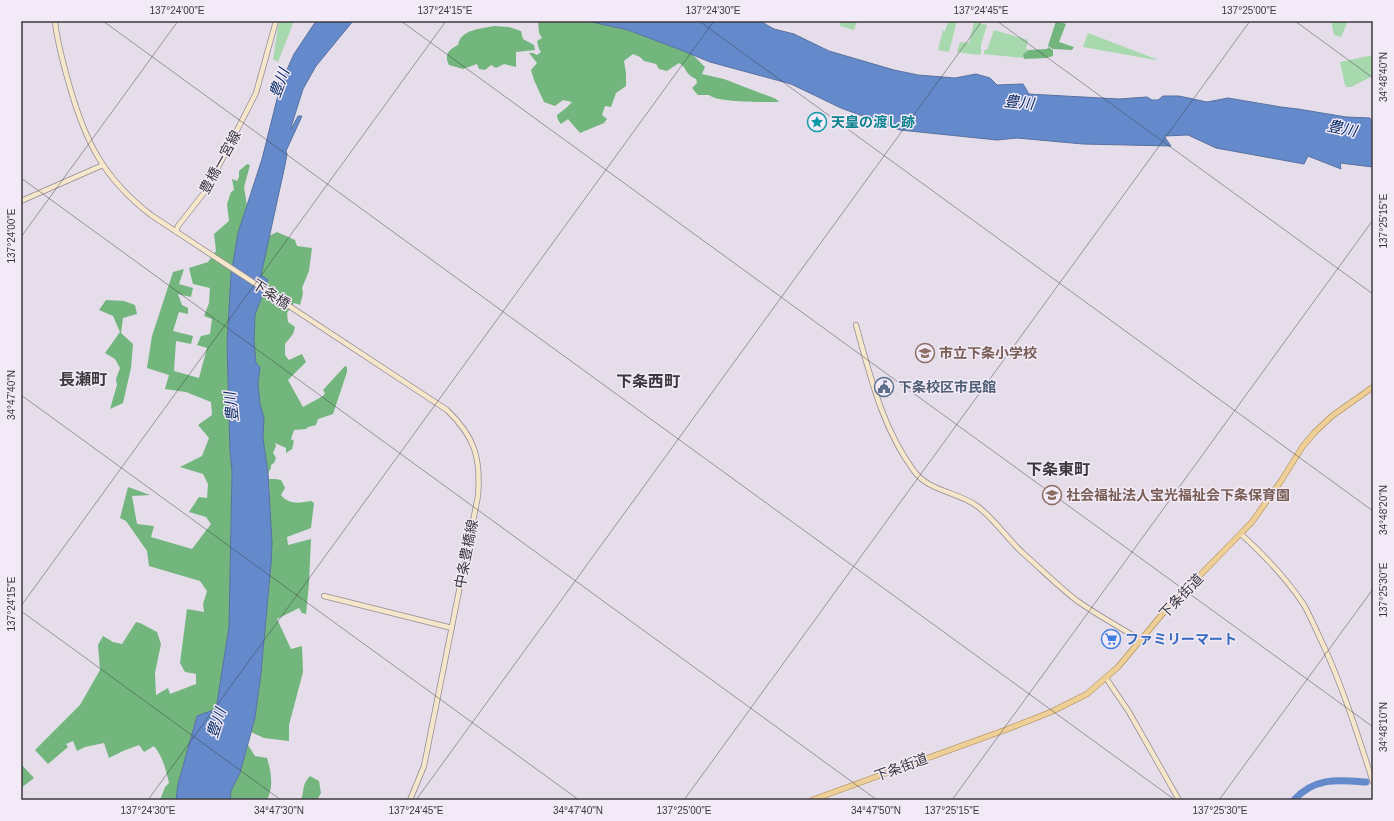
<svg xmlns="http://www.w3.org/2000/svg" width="1394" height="821" viewBox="0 0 1394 821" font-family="Helvetica,'Noto Sans JP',sans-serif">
<rect width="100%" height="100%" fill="#e5dde9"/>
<path fill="#a8d9ae" d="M 279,21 L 294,21 L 278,62 L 273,59 Z
M 841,21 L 857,21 L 854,30 L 840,26 Z
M 944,21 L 957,21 L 949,52 L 938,50 L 943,30 L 945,31 L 948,22 Z
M 1331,21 L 1348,21 L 1341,37 L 1334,35 Z
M 974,22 L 987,25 L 981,45 L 981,54 L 978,55 L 957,52 L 960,42 L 969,43 Z
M 994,30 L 1028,40 L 1026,49 L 1029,50 L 1023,54 L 1024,58 L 984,54 L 984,50 L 987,50 Z
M 1088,33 L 1156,59 L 1156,60 L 1083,47 Z
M 1373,55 L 1373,76 L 1351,87 L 1347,87 L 1345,85 L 1340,62 Z"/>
<path fill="#72b67d" d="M 538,21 L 587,21 L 628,30 L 692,54 L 705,67 L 702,74 L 724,79 L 776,99 L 779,102 C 765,102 718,103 709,95 L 698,95 L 692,88 L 697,83 L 696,79 C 684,74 688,68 679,63 L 667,71 L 659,69 L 656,64 L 644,61 L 640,57 L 633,54 L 624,61 L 626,73 L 626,86 L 616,93 L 611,107 L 605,106 L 602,115 L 607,119 L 604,123 L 580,133 L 568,119 L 561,124 L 558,120 L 557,115 L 566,108 L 572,102 L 563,100 L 555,106 L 544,102 L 534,80 L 531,70 L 537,63 L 529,53 L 533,53 L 537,55 L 541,52 L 539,49 L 537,41 L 542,38 L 539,33 Z
M 1056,21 L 1066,24 L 1059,42 L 1074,47 L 1072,50 L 1053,49 L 1048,46 Z
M 494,26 L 509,27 L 521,31 L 523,39 L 534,45 L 535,50 L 516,52 L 516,67 L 504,64 L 496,68 L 491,65 L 485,70 L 479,69 L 477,64 L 463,69 L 449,65 C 444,55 448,50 458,45 C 461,29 481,29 494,26 Z
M 1048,47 L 1053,50 L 1053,56 L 1046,58 L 1024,59 L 1023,54 L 1029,50 L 1047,49 Z
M 247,164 L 250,165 L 244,187 L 247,206 L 238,233 L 231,275 L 227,343 L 230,451 L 232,472 L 229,627 L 216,709 L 197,716 L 178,784 L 176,800 L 160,800 L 165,787 L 169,783 C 166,770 163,757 154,746 L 144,752 L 139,745 L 123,751 L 109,758 L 104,743 L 85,747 L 77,751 L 73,741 L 66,744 L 68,747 L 48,764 L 35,750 L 80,705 L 100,670 L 98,645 L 103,636 L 113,642 L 122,644 L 136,622 L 140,623 L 157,632 L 161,644 L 155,673 L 156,695 L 168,688 L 170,694 L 196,684 L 196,674 L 185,672 L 180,663 L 187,609 L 204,612 L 203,604 L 207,591 L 200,581 L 149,566 L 147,551 L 126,521 L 120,518 L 128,487 L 150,495 L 132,496 L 137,524 L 154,526 L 151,537 L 192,549 L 211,524 L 206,517 L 189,512 L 199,497 L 207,498 L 208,484 L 203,474 L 180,467 L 202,456 L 209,438 L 198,425 L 212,415 L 211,402 L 186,392 L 165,389 L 169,375 L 147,368 L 152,336 L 173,272 L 184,269 L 179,284 L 193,288 L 191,297 L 178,294 L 182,305 L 188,308 L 188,314 L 179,312 L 173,331 L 193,336 L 191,344 L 176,341 L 174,371 L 199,378 L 207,348 L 197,345 L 201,336 L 210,334 L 212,319 L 204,316 L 209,303 L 210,288 L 193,284 L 189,268 L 208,262 L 216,251 L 214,234 L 229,221 L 227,204 L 231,192 L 234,190 L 232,179 L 237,181 L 239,177 L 239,171 Z
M 277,232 L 295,240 L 297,246 L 312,248 L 309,271 L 302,288 L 303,293 L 300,305 L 294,303 L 287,313 L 288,322 L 295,327 L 293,334 L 285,344 L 285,355 L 289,360 L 302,354 L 306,362 L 288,380 L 303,407 L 323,396 L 325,393 L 323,390 L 345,366 L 347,367 L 347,372 L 333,414 L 318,419 L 316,425 L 308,427 L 306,429 L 294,430 L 291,439 L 294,441 L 292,449 L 286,453 L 286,448 L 275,443 L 276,446 L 273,453 L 276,458 L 274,463 L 271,465 L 271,468 L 268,473 L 263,438 L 264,418 L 260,404 L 258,384 L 260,367 L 256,364 L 254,342 L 255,315 L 268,281 L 261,276 L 269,236 Z
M 106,300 L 124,301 L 135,305 L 137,314 L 123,318 L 121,333 L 133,344 L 131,368 L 123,403 L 110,409 L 117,385 L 116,379 L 120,368 L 115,359 L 105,353 L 120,332 L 113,316 L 99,310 Z
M 269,479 L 275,479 L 281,480 L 285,488 L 281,495 C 289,505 300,503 311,501 L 314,503 L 311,528 L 287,537 L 288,545 L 311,539 L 309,583 L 306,614 L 302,613 L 299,608 L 277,619 L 291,649 L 302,646 L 303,672 L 289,725 L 289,741 L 264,738 L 251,732 L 255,718 L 261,673 L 271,564 Z
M 248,745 L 255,756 L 267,758 C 271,771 274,787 267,800 L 230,800 L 231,791 L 240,773 Z
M 21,764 L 34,778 L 21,788 Z
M 310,776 L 319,781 L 321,793 L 317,800 L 301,800 C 305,790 301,786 310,776 Z"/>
<path fill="#648acb" stroke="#5871a0" d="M 316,21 L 353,21 L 316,66 L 303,89 L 291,127 L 291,129 L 298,116 L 302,116 L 286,151 L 287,154 L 285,165 L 261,275 L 268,280 L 255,315 L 254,342 L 256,363 L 260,367 L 258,384 L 260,404 L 264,418 L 263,438 L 268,473 L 272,543 L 271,564 L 261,673 L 255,718 L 240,773 L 231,791 L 230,800 L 176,800 L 178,784 L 197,716 L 216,709 L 229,627 L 232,472 L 230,451 L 227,343 L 231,275 L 238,233 L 262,159 L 281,83 L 294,54 Z
M 587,21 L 760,21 L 774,29 L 794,34 L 829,51 L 894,70 L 918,75 L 955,78 L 976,74 L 990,78 L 997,85 L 1023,84 L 1029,94 L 1119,99 L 1147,97 L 1152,100 L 1158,100 L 1163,96 L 1179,96 L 1207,102 L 1228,98 L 1281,107 L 1298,109 L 1346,117 L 1370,118 L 1371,122 L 1373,123 L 1373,167 L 1340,163 L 1341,169 L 1308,156 L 1304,164 L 1216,148 L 1188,135 L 1164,136 L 1171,146 L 1083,144 L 1017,138 L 997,140 L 900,130 L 841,108 L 791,84 L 710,62 L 681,50 L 628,30 Z"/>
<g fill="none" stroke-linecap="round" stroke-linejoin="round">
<path stroke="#648acb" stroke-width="7" d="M 1294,800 C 1315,777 1338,780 1366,782"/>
<defs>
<path id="secondary" d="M 55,21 C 57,42 63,63 69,84 C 85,141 103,178 151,215 L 447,410 C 475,437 481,458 478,496 L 424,766 L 410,800
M 21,201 L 103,165
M 176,232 L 178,226 L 207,189 L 256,93 L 276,21
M 856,325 C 870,375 882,428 914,471 C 928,491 958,492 977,506 C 995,519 1007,539 1024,554 C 1041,569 1058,586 1076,600 C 1097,615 1119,627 1141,640
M 1241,534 C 1264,555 1287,579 1304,605 C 1310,616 1315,627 1320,638 C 1342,684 1357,733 1373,782
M 324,596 L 452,628
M 1106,678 L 1129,712 L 1179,800"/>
<path id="primary" d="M 812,800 L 1005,730 L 1051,712 L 1087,694 L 1118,667 L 1164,612 L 1252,522 L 1281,481 L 1303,446 L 1315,432 L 1332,416 L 1373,387"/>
</defs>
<use href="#secondary" stroke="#928b96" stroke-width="6"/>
<use href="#primary" stroke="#a7854b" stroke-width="6"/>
<use href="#secondary" stroke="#f6e7cb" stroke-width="4.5"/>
<use href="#primary" stroke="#edcf97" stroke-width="5"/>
</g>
<path fill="none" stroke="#3b383d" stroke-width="1" stroke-opacity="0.45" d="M 103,21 L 1175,800M 401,21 L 1373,727M 699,21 L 1373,511M 997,21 L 1373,294M 1295,21 L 1373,78M 21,178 L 877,800M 21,237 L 178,21M 21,395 L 579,800M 21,606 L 446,21M 21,611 L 281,800M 148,800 L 714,21M 416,800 L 982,21M 684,800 L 1250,21M 952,800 L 1373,220M 1219,800 L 1373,589"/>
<defs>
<symbol id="sight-ring" viewBox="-11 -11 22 22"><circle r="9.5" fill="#f2eaf6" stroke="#0f9aa8" stroke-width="1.5"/><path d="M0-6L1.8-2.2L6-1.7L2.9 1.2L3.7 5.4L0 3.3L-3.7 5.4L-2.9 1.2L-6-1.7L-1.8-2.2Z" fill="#0f9aa8"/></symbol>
<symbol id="school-ring" viewBox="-11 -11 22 22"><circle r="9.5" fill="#f2eaf6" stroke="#8d6e63" stroke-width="1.5"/><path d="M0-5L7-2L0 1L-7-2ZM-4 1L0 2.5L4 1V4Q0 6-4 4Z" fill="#8d6e63"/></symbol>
<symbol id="civic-ring" viewBox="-11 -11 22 22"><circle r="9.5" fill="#f2eaf6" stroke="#5c6f8a" stroke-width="1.5"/><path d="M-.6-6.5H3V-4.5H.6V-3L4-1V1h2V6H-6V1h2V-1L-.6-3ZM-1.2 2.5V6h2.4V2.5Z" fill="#5c6f8a"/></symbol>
<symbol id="supermarket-ring" viewBox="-11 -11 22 22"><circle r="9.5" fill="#f2eaf6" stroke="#3f7fe0" stroke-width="1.5"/><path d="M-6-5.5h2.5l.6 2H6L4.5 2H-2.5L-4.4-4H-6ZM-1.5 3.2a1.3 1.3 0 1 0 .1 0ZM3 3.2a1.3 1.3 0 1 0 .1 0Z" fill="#3f7fe0"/></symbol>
</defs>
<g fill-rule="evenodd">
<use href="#sight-ring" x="806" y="111" width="22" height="22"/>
<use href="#school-ring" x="914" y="342" width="22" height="22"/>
<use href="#civic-ring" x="873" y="376" width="22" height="22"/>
<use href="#school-ring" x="1041" y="484" width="22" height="22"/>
<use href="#supermarket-ring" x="1100" y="628" width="22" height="22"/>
</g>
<g text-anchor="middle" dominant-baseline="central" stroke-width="3" stroke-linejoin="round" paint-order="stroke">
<g font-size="14" font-weight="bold" fill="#0d838f" stroke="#f2eaf6" text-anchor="start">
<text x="831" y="122">天皇の渡し跡</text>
</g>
<g font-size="14" fill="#3b383d" stroke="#f2eaf6">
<text transform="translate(220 162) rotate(-61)">豊橋一宮線</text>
<text transform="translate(271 294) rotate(33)">下条橋</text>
<text transform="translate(466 554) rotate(-79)">中条豊橋線</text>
<text transform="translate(1181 596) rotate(-46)">下条街道</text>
<text transform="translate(901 767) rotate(-20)">下条街道</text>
</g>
<g font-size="14" font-weight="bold" fill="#785e54" stroke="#f2eaf6" text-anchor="start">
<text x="939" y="353">市立下条小学校</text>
<text x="1066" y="495">社会福祉法人宝光福祉会下条保育園</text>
</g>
<g font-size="14" font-weight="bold" fill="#4e5e75" stroke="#f2eaf6" text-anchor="start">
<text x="898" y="387">下条校区市民館</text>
</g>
<g font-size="14" font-weight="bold" fill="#366cbe" stroke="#f2eaf6" text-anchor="start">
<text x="1125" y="639">ファミリーマート</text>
</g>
<g font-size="15" font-style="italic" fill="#092b65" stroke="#f2eaf6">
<text transform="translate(279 83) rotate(-70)">豊川</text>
<text transform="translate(1019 102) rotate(6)">豊川</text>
<text transform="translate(1342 128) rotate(12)">豊川</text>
<text transform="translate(231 407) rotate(-96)">豊川</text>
<text transform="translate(216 723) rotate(-72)">豊川</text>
</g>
<g font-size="16" font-weight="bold" fill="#3b383d" stroke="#f2eaf6">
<text x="83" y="379">長瀬町</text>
<text x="648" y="381">下条西町</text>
<text x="1058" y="469">下条東町</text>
</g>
</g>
<rect width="1394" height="821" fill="none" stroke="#f2eaf6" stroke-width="44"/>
<rect x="22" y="22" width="1350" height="777" fill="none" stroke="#3b383d" stroke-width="1.5"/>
<g font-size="10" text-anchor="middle" fill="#3b383d">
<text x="177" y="14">137°24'00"E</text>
<text x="445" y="14">137°24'15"E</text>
<text x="713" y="14">137°24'30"E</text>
<text x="981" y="14">137°24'45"E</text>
<text x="1249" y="14">137°25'00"E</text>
<text transform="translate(1383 77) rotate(-90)" y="4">34°48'40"N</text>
<text transform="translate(1383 221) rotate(-90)" y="4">137°25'15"E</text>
<text transform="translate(11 236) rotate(-90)" y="4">137°24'00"E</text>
<text transform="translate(11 395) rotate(-90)" y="4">34°47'40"N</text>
<text transform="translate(1383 510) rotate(-90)" y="4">34°48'20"N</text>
<text transform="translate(1383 590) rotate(-90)" y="4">137°25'30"E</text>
<text transform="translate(11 604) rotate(-90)" y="4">137°24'15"E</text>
<text transform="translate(1383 727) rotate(-90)" y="4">34°48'10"N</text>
<text x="148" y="814">137°24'30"E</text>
<text x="279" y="814">34°47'30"N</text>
<text x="416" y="814">137°24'45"E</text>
<text x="578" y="814">34°47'40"N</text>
<text x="684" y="814">137°25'00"E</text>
<text x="876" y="814">34°47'50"N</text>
<text x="952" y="814">137°25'15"E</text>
<text x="1220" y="814">137°25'30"E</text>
</g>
</svg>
